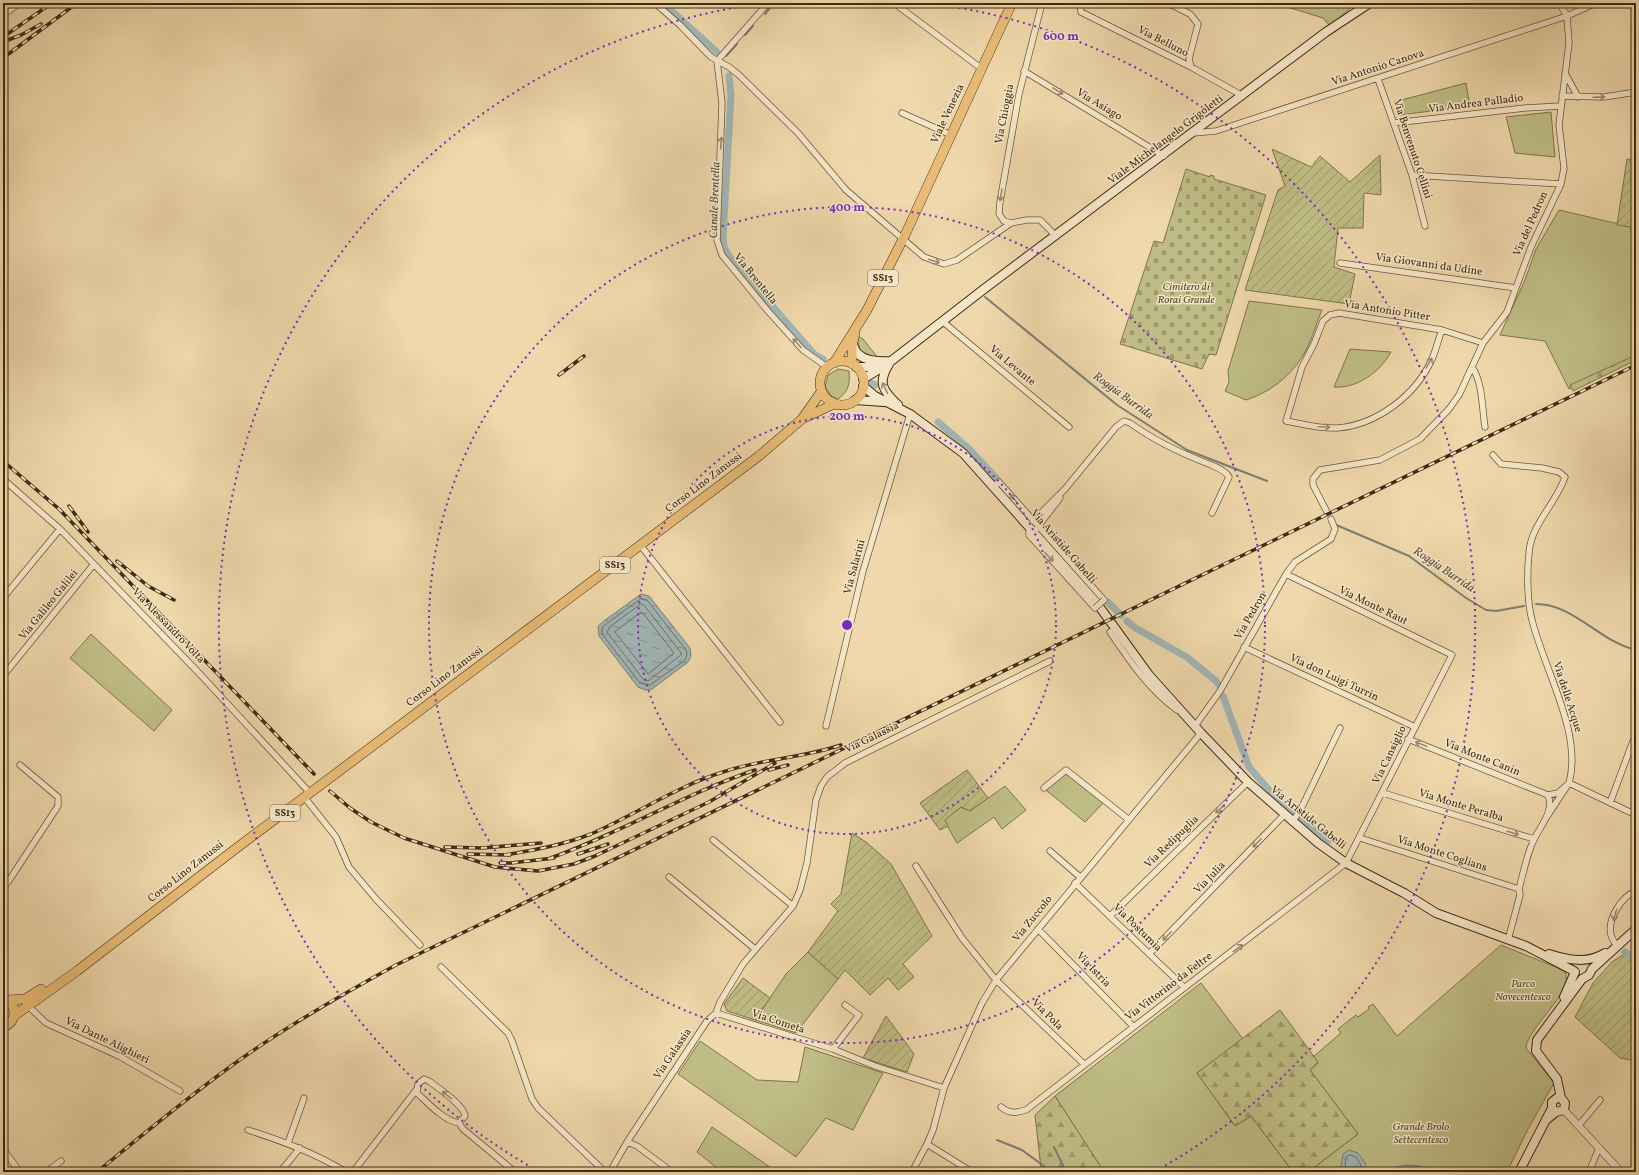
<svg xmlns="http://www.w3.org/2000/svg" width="1639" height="1175" viewBox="0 0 1639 1175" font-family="Vollkorn,serif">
<defs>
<pattern id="forest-firs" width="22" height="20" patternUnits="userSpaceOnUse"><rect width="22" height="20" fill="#bfbd85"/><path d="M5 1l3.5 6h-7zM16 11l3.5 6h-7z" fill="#9d9a6c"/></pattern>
<pattern id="cemetery-stones" width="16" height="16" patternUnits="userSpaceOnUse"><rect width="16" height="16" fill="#bfbd85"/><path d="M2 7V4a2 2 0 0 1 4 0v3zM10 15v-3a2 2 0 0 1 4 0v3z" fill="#9d9a6c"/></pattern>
<pattern id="garden-furrows" width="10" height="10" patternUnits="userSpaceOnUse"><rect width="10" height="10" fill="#bfbd85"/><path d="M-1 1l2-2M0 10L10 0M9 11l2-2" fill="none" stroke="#9d9a6c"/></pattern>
<pattern id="water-ripples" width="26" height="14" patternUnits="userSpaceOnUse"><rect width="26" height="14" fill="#a1b6b6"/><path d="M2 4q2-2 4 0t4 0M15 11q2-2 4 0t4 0" fill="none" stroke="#859493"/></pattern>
</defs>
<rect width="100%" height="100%" fill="#efd8ab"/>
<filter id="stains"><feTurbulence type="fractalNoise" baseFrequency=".005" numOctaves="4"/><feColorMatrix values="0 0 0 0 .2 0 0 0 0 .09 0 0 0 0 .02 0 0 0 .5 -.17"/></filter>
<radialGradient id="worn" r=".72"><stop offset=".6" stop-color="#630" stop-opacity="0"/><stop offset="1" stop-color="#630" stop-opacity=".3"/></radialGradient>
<path fill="#bfbd85" stroke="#7f744c" d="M 1282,3 L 1356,3 L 1330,26 L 1323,18 L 1281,5 Z
M 1466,83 L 1470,106 L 1400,115 L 1394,102 Z
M 1551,112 L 1555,157 L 1515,153 L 1506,117 Z
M 1559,210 L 1636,228 L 1636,355 L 1569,389 L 1545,341 L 1500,335 L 1525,280 L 1536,249 Z
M 1249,301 L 1322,310 C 1317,321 1314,333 1309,344 C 1297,371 1274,391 1246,400 L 1225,391 L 1229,382 L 1228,371 Z
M 858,336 L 863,339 L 878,358 C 864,355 857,352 858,336 Z
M 1350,349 L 1391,352 C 1381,371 1357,389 1334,387 Z
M 838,369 L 849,371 C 850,384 849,391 838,399 L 831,396 L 825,386 L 828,375 Z
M 91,634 L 172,710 L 154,731 L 70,658 Z
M 1066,773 L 1103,803 L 1085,822 L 1046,790 Z
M 1005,786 L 1026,810 L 1002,829 L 994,817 L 957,843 L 944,820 L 961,807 L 970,811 Z
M 1501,945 L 1558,968 L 1565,972 C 1575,991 1527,1028 1526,1048 L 1554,1083 L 1528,1129 L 1507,1172 L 1308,1172 L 1358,1134 L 1310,1070 L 1318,1063 L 1314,1056 L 1341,1033 L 1338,1029 L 1356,1015 L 1358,1017 L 1369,1009 L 1368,1007 L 1373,1004 L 1397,1036 Z
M 808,952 L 838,979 L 796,1033 L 755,1020 L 786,974 Z
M 1201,983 L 1243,1039 L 1197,1073 L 1235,1126 L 1251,1116 L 1293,1172 L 1104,1172 L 1055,1096 Z
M 700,1041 L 757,1080 L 798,1082 L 805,1047 L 883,1073 L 853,1130 L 826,1118 L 796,1157 L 678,1074 Z
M 712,1127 L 777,1172 L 722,1172 L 697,1152 Z"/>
<path fill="url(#forest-firs)" stroke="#7f744c" d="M 1636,355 L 1636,360 L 1573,391 L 1570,385 Z
M 1280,1010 L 1318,1062 L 1310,1070 L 1358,1134 L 1308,1172 L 1293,1172 L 1251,1116 L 1235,1126 L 1197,1073 Z
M 1055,1096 L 1104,1172 L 1045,1172 L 1041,1168 L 1035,1115 Z"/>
<path fill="url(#cemetery-stones)" stroke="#7f744c" d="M 1186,169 L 1210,177 L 1210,175 L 1214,176 L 1214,179 L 1266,195 L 1216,355 L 1209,354 L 1202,369 L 1120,344 L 1154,241 L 1163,243 Z"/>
<path fill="url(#garden-furrows)" stroke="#7f744c" d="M 1272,149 L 1311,167 L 1320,156 L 1350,182 L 1380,155 L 1381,195 L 1364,193 L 1363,228 L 1338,228 L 1334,267 L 1355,274 L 1349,304 L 1245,290 L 1278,190 L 1285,186 Z
M 1627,159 L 1636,161 L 1636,228 L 1617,225 Z
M 967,770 L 988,798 L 970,811 L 961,807 L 945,820 L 948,826 L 940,830 L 920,803 Z
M 852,833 L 866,842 L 891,864 L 932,936 L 903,964 L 914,977 L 898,990 L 888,978 L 870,995 L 845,970 L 838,979 L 808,952 L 838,911 L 831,904 L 841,894 Z
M 1624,954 L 1636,961 L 1636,1061 L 1620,1058 L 1575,1017 L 1593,983 L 1612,962 Z
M 743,978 L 770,998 L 755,1020 L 727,1011 L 724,1004 Z
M 886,1016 L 914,1054 L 907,1072 L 863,1058 Z"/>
<path fill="url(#water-ripples)" stroke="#7a7f75" d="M 641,594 L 649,596 L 690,648 L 691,656 L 688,662 L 652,689 L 645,690 L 638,687 L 599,636 L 598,626 L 604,621 Z
M 1349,1150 L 1358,1153 L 1366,1165 L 1361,1172 L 1346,1172 L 1341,1167 L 1343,1154 Z
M 1407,1165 L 1420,1166 L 1427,1172 L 1389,1172 L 1391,1168 Z"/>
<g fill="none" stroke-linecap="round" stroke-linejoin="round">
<path stroke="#707165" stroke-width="1" d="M 641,599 L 647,600 L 686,650 L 687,655 L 685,660 L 650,685 L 640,683 L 602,634 L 602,628 L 606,624 Z
M 641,604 L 644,605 L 682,654 L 648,681 L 643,679 L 607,632 L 610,627 Z
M 640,613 L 643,613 L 674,653 L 648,674 L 615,632 Z
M 1348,1172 L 1345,1165 L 1346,1157 L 1350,1155 L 1356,1157 L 1361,1165 L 1359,1172"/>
<path stroke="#7a7f75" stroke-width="2" d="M 765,14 L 774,3
M 745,35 L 753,26
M 726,56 L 737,44
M 985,297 L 1117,405 L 1187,450 L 1267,481
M 1334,524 L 1409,556 L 1466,598 L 1486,610 L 1496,611 L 1524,606
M 1536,604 C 1574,604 1600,642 1636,650
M 997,1140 L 1022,1150 L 1052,1172
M 1054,1147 L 1066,1172"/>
<path stroke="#a1b6b6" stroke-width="7" d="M 663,3 L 717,52
M 729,76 L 731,95 L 723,237 L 724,247 L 729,256 L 814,354 L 823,359
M 871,383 L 875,385
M 938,422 L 967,447 L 997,479
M 1108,602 L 1121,615
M 1127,621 L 1134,627 L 1188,658 L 1216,681 L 1218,684
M 1223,696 L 1249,767 L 1276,798 L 1328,841
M 1625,952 L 1636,958"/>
<defs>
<path id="minor" d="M 655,3 L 680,25 L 711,57 L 729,67 L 739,75 L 798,133 L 846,190 L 924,257 L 944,264 L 957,260 L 1011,223 L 1027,220 L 1040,220 L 1056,236
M 768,3 L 717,61 L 722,103 L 717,240 L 722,255 L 767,310 L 803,350 L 827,367
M 894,3 L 982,69
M 1080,3 L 1081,12 L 1191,67 L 1243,96
M 1168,3 L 1190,14 L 1198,24 L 1189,59 L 1191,67
M 3,15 L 20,3
M 1024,71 L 1164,156
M 1565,73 L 1578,97
M 1378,79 L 1412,175 L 1425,226
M 1562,96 L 1604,97 L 1636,92
M 902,113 L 951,135
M 1394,123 L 1525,108 L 1561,106
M 1193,133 L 1216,131 L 1567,16 L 1596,3
M 1412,175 L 1561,184
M 1011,223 L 1004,221 L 999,214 L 1000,202 L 1019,94 L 1042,3
M 1340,263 L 1516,288
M 942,321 L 1069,427
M 1442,330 C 1438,340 1436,350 1432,359 C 1416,395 1377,425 1337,428 C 1320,429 1303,424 1286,421 L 1302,367 L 1314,344 L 1323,321 L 1330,315 L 1339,313 L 1442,330 L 1483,343
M 1472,367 C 1483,383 1482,409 1485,427
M 1493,455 L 1501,464 L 1542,468 L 1559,472 L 1565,477 C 1556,504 1531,524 1529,553 C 1527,572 1527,602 1532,620 C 1544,669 1583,734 1569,783 L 1636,815
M 3,479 L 60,529 L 197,671 L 311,794
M 994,486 L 999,482 L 1104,600
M 1327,512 L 1313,485 L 1313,479 L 1320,470 L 1380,460 L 1420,439 L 1449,409 L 1459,395 L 1483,343 L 1507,312 L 1531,247 L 1561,184 L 1564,168 L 1559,125 L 1569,43 L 1567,16 L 1559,3
M 1033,521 L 1065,489 L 1116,427 L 1124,421 L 1130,423 C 1155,441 1180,453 1209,464 C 1216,467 1225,470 1229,477 L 1212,513
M 1029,526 L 1029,535 L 1095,608
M 1036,529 L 1060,498
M 641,546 L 780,722
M 3,598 L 60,529
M 1110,632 C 1130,661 1148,689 1177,710
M 1244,647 L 1415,727
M 3,676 L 94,564
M 826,726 L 863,571 L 910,414
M 1195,726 L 1220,691 L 1286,574 L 1295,562 L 1331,539 L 1335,529 L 1331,519
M 1408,739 L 1548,795 L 1558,793 L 1569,783 L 1548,815
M 1044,788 L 1066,770 L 1128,819
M 1383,793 L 1534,839
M 305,798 L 336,837 L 349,867 L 376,899 L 420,945
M 1610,803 L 1633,741 L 1636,742
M 1292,822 L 1300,811 L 1340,728
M 1360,838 L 1519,889
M 713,840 L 793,906
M 1050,851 L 1080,877
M 916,866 L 962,938 L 996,980 L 1084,1064
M 669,877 L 755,949
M 1075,883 L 1184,987
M 3,886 L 8,882 L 58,806 L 58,797 L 20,765
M 1110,916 L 1248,782
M 1038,929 L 1133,1026
M 1508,940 L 1520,895 L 1519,889 C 1523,874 1526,858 1532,844 C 1538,828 1555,813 1548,795
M 1617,946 C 1615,943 1612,939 1611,935 C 1607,919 1622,896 1636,891
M 1149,954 L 1284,815
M 441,967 L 508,1033 L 512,1041 L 532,1099 L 538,1108 L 605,1172
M 28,1006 L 46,1023 L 119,1056 L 180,1091
M 716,1013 L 833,1049 L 875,1066 L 944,1088
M 833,1049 L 859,1015 L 845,1005
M 1001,1107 C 1010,1114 1016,1113 1026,1110 L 1346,863 L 1452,655 L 1286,574
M 459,1123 L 465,1116 C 464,1105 438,1088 429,1081 L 424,1079 L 418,1084 L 417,1093 C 428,1103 444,1121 459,1123 L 463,1129 L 515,1172
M 1579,1125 L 1600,1100
M 248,1130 C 282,1141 315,1153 346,1172
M 627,1142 L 637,1146 L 672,1172
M 288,1143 L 304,1098
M 927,1144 L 972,1172
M 3,1149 L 20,1172
M 46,1172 L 61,1161
M 280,1172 L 300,1148
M 353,1172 L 417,1089
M 610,1172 L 627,1142 L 707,1021 L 716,1013 L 720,1002 L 743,964 L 793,906 L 800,890 L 807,863 L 816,800 L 821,786 L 827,777 L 845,763 L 1050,661
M 912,1172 L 927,1144 L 933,1130 L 944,1088 L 982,1003 L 996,980 L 1201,733
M 1589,1172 L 1599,1148"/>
<path id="tertiary" d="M 1564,1110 L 1621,1172"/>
<path id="secondary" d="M 853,343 C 855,361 876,362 891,361
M 889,364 C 877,383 883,391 898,405
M 856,367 L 873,367 L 883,364
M 863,379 L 886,365 L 984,289 L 1326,32 L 1370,3
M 863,386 L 875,396 L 910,414 L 963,453 L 1096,602 L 1149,675 L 1201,733 L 1248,782 L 1318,843 L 1346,863 L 1404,893 L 1436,913 L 1526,946 L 1574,971
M 855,400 L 884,402
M 1549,954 C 1568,960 1588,964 1605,953
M 1564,997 L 1575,972
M 1555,1112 L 1552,1108 L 1552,1102 L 1557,1098 L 1561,1098
M 1546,1120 L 1556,1112 L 1564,1110 L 1565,1103 L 1561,1098 L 1557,1079 L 1536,1051 L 1537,1040 L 1582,979 L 1589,975 L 1592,969 L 1636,929
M 1519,1172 L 1552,1108"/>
<path id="primary" d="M820 383a22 22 0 1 1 44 0a22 22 0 1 1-44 0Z
M 834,363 L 867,310 L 905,235 L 1012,3
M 852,364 L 852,346 L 855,333
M 802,419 L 834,404
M 7,1000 L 25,999 L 41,989
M 14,1016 L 77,971 L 234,850 L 759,456 L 802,419 L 821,392
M 3,1027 C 13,1024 16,1016 13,1006 L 4,999"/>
</defs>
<use href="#minor" stroke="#6b573a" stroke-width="7"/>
<use href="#tertiary" stroke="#6b573a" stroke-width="8"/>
<use href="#secondary" stroke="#3f2c14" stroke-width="10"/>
<use href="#primary" stroke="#3f2c14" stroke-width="10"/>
<use href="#minor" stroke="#f5e6c8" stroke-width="5.5"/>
<use href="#tertiary" stroke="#f5e6c8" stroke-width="7"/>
<use href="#secondary" stroke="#f5e6c8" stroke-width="8"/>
<use href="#primary" stroke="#e8bc76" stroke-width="9"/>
<defs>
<path id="rail" d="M 3,37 L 52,3
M 3,42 L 21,35 L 41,24
M 3,58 L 77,3
M 559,375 L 584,356
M 3,461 L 59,509 L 314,774
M 69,506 L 88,532
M 117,561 L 148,586 L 174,600
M 769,770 L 788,765
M 330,791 L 350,808 L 371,822 L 404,838 L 495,867 L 538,871 L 574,864 L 595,856 L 709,802 L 775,763
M 445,847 L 482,848 L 541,843
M 468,854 L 510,855
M 578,854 L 608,844
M 505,855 C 534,850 563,845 591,834 C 635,815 677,786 723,772 C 761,759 803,758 841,745
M 548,859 C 619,834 684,794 755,770
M 500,863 L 511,863 L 554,858
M 97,1172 C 144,1134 191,1094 241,1059 C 290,1024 343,994 396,965 L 1636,365"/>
</defs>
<use href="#rail" stroke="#3f2c14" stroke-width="3.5"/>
<use href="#rail" stroke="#f5e6c8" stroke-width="2" stroke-dasharray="6" stroke-linecap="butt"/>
<defs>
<path id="minor-bridge" d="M 1095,608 L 1104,600"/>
</defs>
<use href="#minor-bridge" stroke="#6b573a" stroke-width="7" stroke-linecap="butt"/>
<use href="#minor-bridge" stroke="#f5e6c8" stroke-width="5.5"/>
</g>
<defs><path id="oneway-shaft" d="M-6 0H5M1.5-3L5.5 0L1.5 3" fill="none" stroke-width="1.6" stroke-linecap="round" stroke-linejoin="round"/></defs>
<g stroke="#9a896e">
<use href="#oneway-shaft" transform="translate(1058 91) rotate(31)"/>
<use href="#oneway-shaft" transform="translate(1599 97) rotate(-2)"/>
<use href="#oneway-shaft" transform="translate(721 143) rotate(-87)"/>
<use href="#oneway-shaft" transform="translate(1001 195) rotate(99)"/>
<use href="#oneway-shaft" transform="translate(934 261) rotate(17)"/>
<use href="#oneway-shaft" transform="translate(797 343) rotate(-132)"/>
<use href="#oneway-shaft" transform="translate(1429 363) rotate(-60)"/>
<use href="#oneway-shaft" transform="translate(885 388) rotate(-115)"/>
<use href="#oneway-shaft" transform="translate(1324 427) rotate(3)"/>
<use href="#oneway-shaft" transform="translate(1014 499) rotate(-131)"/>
<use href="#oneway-shaft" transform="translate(1049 557) rotate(48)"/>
<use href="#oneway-shaft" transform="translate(1421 744) rotate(-159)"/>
<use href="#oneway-shaft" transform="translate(1220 809) rotate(136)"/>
<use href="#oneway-shaft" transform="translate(1513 833) rotate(17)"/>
<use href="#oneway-shaft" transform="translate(1257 843) rotate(134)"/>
<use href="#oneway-shaft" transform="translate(1615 915) rotate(107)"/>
<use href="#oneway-shaft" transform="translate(1167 936) rotate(134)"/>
<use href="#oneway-shaft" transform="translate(1238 948) rotate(-36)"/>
<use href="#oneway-shaft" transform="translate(447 1095) rotate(-141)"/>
</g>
<g fill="none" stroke="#7b2cbf" stroke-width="2" stroke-dasharray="2 4">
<circle cx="847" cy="625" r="209"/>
<circle cx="847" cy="625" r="418"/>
<path d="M538 1171A627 627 0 0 1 765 3M929 3A627 627 0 0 1 1156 1171"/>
</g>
<g text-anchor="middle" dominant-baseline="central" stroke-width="3" stroke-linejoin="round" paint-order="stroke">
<g fill="#f5e6c8" stroke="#76644a" stroke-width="1">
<rect x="868" y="270" width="30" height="16" rx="3"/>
<rect x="600" y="557" width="30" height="16" rx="3"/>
<rect x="270" y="805" width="30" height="16" rx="3"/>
</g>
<g font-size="10" font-weight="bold" fill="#3f2c14">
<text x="883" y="278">SS13</text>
<text x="615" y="565">SS13</text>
<text x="285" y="813">SS13</text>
</g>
<g font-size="11" fill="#3f2c14" stroke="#f5e6c8">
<text transform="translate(1163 42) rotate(27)">Via Belluno</text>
<text transform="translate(1378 68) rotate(-18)">Via Antonio Canova</text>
<text transform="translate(1476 104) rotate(-7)">Via Andrea Palladio</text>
<text transform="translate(1099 105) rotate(31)">Via Asiago</text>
<text transform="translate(948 114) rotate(-65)">Viale Venezia</text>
<text transform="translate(1005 114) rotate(-79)">Via Chioggia</text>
<text transform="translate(1166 140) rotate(-37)">Viale Michelangelo Grigoletti</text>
<text transform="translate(1412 149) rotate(72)">Via Benvenuto Cellini</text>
<text transform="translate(1531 224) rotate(-66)">Via del Pedron</text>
<text transform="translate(1429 265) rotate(8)">Via Giovanni da Udine</text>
<text transform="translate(755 279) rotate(51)">Via Brentella</text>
<text transform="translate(1387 311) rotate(9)">Via Antonio Pitter</text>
<text transform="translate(1012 366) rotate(40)">Via Levante</text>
<text transform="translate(704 483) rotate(-37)">Corso Lino Zanussi</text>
<text transform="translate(1063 547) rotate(49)">Via Aristide Gabelli</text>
<text transform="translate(855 567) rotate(-75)">Via Salarini</text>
<text transform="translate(49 605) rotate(-51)">Via Galileo Galilei</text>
<text transform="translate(1373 606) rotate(26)">Via Monte Raut</text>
<text transform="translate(1251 616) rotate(-60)">Via Pedron</text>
<text transform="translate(168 626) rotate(46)">Via Alessandro Volta</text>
<text transform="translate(445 677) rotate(-37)">Corso Lino Zanussi</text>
<text transform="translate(1334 678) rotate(25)">Via don Luigi Turrin</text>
<text transform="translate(1567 697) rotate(72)">Via delle Acque</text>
<text transform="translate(872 738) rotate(-26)">Via Galassia</text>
<text transform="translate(1390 755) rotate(-64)">Via Cansiglio</text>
<text transform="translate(1482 758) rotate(22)">Via Monte Canin</text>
<text transform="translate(1461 806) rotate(17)">Via Monte Peralba</text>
<text transform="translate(1308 818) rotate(39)">Via Aristide Gabelli</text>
<text transform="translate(1172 842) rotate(-44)">Via Redipuglia</text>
<text transform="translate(1442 854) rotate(18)">Via Monte Coglians</text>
<text transform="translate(186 872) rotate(-38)">Corso Lino Zanussi</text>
<text transform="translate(1210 878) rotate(-46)">Via Julia</text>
<text transform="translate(1033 919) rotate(-51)">Via Zuccolo</text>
<text transform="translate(1137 928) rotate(44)">Via Postumia</text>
<text transform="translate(1093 970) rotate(46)">Via Istria</text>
<text transform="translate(1169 987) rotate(-37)">Via Vittorino da Feltre</text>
<text transform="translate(1047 1015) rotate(44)">Via Pola</text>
<text transform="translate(778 1022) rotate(18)">Via Cometa</text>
<text transform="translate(107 1041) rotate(26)">Via Dante Alighieri</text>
<text transform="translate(673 1054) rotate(-56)">Via Galassia</text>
</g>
<g font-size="11" font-style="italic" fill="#59492b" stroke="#f5e6c8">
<text x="1186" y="287">Cimitero di<tspan x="1186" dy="13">Rorai Grande</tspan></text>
<text x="1523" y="984">Parco<tspan x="1523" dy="13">Novecentesco</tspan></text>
<text x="1421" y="1127">Grande Brolo<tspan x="1421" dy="13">Settecentesco</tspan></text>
</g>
<g font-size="12" font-style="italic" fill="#584e3c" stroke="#f5e6c8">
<text transform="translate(715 200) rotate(-88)">Canale Brentella</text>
<text transform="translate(1123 396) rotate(36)">Roggia Burrida</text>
<text transform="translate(1444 570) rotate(34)">Roggia Burrida</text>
</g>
</g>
<circle cx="847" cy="625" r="6" fill="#7b2cbf" stroke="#f5e6c8" stroke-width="2"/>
<g font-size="12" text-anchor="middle" font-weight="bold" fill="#7b2cbf" stroke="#f5e6c8" stroke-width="3" stroke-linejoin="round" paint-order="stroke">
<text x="1061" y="40">600 m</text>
<text x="847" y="211">400 m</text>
<text x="847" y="420">200 m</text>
</g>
<rect width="1639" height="1175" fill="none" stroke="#efd8ab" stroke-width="16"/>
<rect x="4" y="4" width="1631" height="1167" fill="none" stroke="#3f2c14" stroke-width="2"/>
<rect x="8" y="8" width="1623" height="1159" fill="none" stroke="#3f2c14"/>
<rect width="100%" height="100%" filter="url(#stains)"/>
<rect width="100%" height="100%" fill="url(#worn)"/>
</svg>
